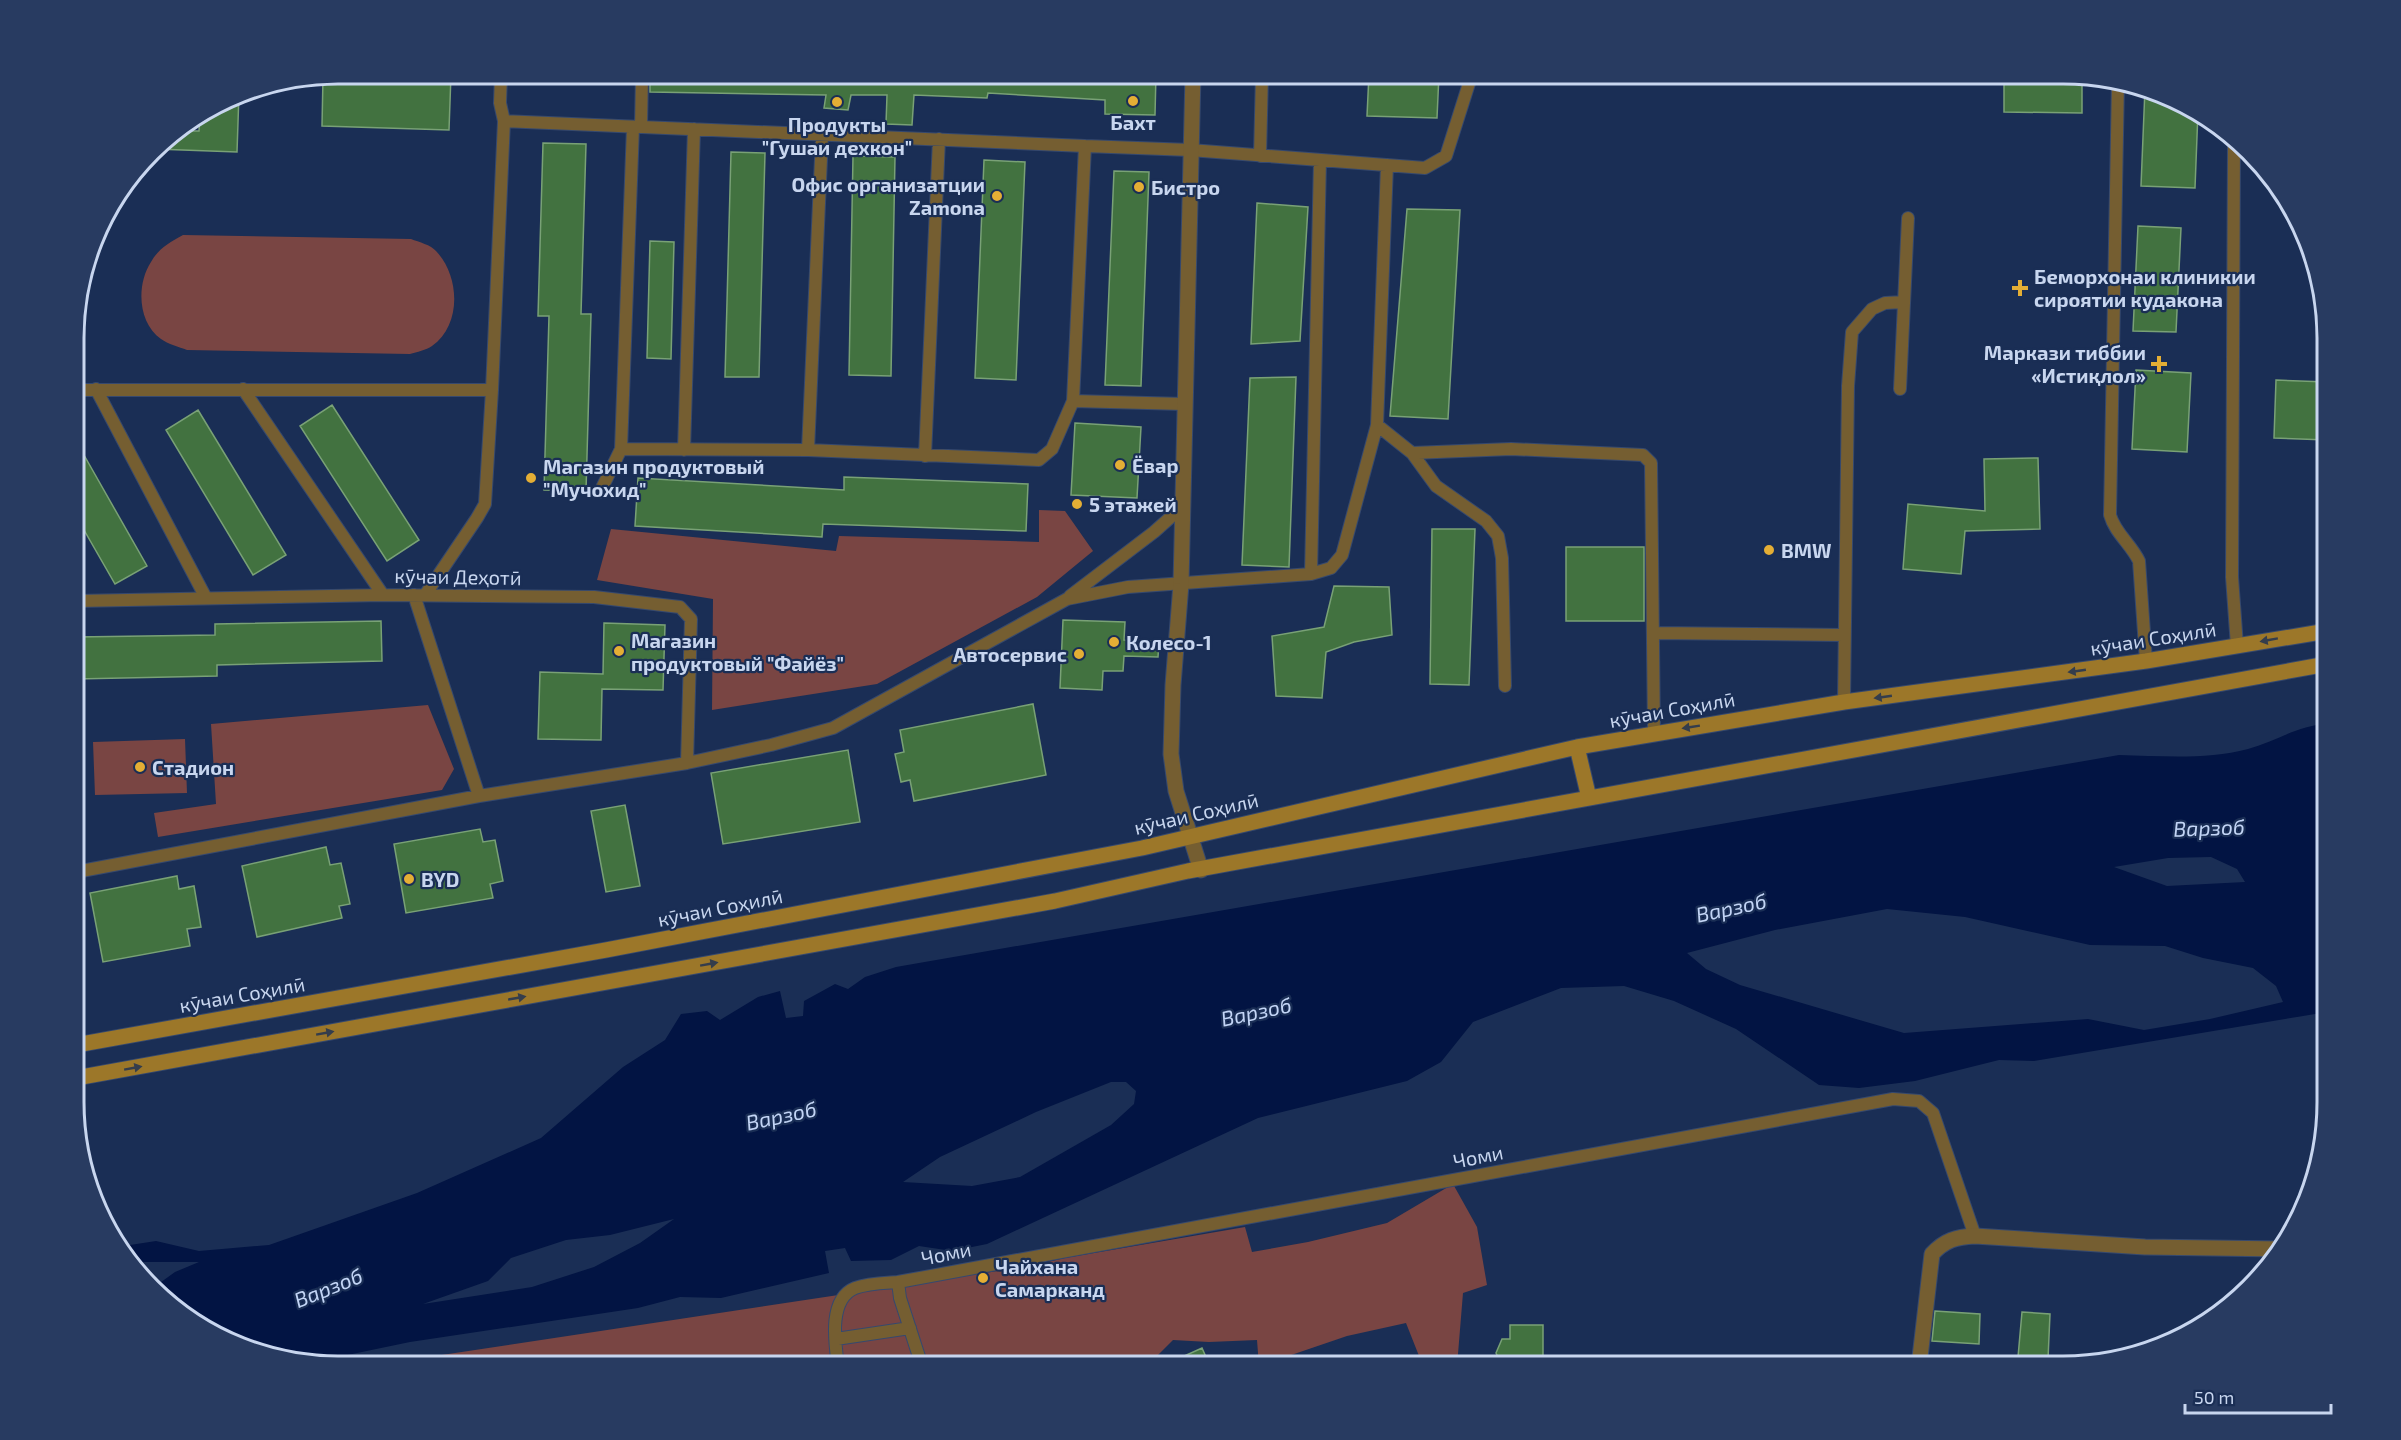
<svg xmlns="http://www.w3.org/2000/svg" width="2401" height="1440" viewBox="0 0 2401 1440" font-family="'Exo 2',sans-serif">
<rect width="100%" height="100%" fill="#1a2e55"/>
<path fill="#794543" d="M 183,235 L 411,239 C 419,242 431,245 436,251 C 460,276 462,325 432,346 C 426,350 417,352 410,354 L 187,350 C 179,347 168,344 161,339 C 138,323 136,285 151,262 C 158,249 170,242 183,235 Z
M 1039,510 L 1065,511 L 1093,551 L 1037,597 L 877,684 L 712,710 L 713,599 L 597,580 L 611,529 L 836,551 L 839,536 L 1039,542 Z
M 428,705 L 454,769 L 442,790 L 158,837 L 154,813 L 216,804 L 211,724 Z
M 185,739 L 187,793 L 95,795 L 93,742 Z
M 1453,1184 L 1477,1227 L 1487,1285 L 1463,1293 L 1457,1366 L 1423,1366 L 1406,1323 L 1347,1336 L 1259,1366 L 1257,1340 L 1209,1342 L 1173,1340 L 1147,1366 L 395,1366 L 395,1362 L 1031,1266 L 1065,1258 L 1245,1227 L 1252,1252 L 1308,1242 L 1387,1223 Z"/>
<path fill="#021443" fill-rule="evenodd" d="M 2327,724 L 2327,1012 L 2034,1061 L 1999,1060 L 1915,1081 L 1859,1088 L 1819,1085 L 1736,1029 L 1674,1001 L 1624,986 L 1561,988 L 1473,1022 L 1441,1062 L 1407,1081 L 1258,1118 L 987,1244 L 952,1251 L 919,1246 L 891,1260 L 851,1261 L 845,1248 L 825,1251 L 829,1273 L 721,1298 L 680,1297 L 638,1308 L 410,1342 L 309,1363 L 270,1357 L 206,1331 L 157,1285 L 175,1272 L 199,1262 L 133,1262 L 117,1247 L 156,1241 L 199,1251 L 269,1245 L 417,1193 L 541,1138 L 623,1067 L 665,1040 L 681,1014 L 707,1011 L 720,1020 L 758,997 L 780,991 L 786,1018 L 803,1016 L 804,1001 L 835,984 L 848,989 L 865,977 L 896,967 L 2119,755 C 2161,756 2207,760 2248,749 C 2275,742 2298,725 2327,724 ZM 2211,857 L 2237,869 L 2245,882 L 2167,886 L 2114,867 L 2168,858 ZM 1887,909 L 1965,917 L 2090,945 L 2165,946 L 2203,958 L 2253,968 L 2276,986 L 2283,1002 L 2210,1019 L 2144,1030 L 2088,1019 L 1904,1033 L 1740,985 L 1706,969 L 1687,953 L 1775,930 ZM 1111,1082 L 1126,1082 L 1136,1091 L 1134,1104 L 1111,1125 L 1020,1177 L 972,1186 L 903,1182 L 940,1157 L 1036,1112 ZM 674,1219 L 640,1243 L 594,1267 L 532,1287 L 423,1304 L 488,1281 L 511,1258 L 566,1240 L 610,1235 Z"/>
<path fill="#427240" stroke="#79a176" stroke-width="1.5" d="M 338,74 L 451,74 L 449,130 L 322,126 L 323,77 Z
M 650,74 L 1156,74 L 1155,115 L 1105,114 L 1105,100 L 988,93 L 987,98 L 914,95 L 912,125 L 886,124 L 887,95 L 851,95 L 848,110 L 824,108 L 826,95 L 650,92 Z
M 1369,74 L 1439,74 L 1437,118 L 1367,116 Z
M 2004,74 L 2063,74 L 2082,76 L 2082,113 L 2004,112 Z
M 2145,88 L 2198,111 L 2195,188 L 2141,186 Z
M 239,93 L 237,152 L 156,149 L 163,139 L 178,131 L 199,131 L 200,117 Z
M 543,143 L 586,144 L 581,314 L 591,314 L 586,491 L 544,490 L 549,316 L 538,316 Z
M 731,152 L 765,153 L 759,377 L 725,377 Z
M 853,156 L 895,157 L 891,376 L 849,375 Z
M 984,160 L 1025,162 L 1016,380 L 975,378 Z
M 1114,171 L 1149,172 L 1141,386 L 1105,385 Z
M 1257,203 L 1308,207 L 1300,341 L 1251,344 Z
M 1407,209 L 1460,210 L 1448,419 L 1390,416 Z
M 2138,226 L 2181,228 L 2176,332 L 2133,331 Z
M 650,241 L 674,242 L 671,359 L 647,358 Z
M 2136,370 L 2191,373 L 2187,452 L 2132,449 Z
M 1296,377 L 1289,567 L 1242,565 L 1250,378 Z
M 2276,380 L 2327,382 L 2327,440 L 2274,438 Z
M 332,405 L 419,540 L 387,561 L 300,426 Z
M 198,410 L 286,555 L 253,575 L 166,430 Z
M 1075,423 L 1141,427 L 1137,498 L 1071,495 Z
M 76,441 L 147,566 L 115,584 L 76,516 Z
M 2038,458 L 2040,529 L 1965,531 L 1961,574 L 1903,569 L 1908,504 L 1985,511 L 1984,459 Z
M 844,477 L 1028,484 L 1026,531 L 823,524 L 822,537 L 635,526 L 638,478 L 844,490 Z
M 1432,529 L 1475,529 L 1469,685 L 1430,684 Z
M 1566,547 L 1644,547 L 1644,621 L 1566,621 Z
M 1334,586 L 1389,587 L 1392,635 L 1354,642 L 1326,652 L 1322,698 L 1276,696 L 1272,636 L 1324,627 Z
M 1063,620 L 1125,622 L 1124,640 L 1159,641 L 1158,657 L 1124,656 L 1123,671 L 1103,671 L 1102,690 L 1060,688 Z
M 381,621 L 382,661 L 217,665 L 217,676 L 76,679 L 76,637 L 215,635 L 215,624 Z
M 604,623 L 665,625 L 663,690 L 602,689 L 601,740 L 538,739 L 540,672 L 603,674 Z
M 1033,704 L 1046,775 L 914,801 L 910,780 L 901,782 L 895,754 L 904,752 L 900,730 Z
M 848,750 L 860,822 L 723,844 L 711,773 Z
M 625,805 L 640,886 L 606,892 L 591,811 Z
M 480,829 L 483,842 L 495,840 L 503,881 L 490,884 L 493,898 L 406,913 L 394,844 Z
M 326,847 L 330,865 L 341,863 L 350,904 L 339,906 L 342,918 L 257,937 L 242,866 Z
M 177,876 L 179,889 L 194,886 L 201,927 L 187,929 L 190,946 L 103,962 L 90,893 Z
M 1935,1311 L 1980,1314 L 1979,1344 L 1932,1341 Z
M 2022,1312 L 2050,1314 L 2048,1359 L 2040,1359 L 2040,1366 L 2020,1366 L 2020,1357 L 2018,1357 Z
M 1510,1325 L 1543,1325 L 1543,1366 L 1502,1366 L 1496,1353 L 1502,1339 L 1510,1339 Z
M 1202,1348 L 1210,1366 L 1162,1366 Z"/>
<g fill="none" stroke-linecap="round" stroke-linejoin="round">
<defs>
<path id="service" d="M 2118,81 L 2110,515 C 2115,533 2131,544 2139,561 L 2146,661
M 504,121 L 1085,146
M 641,127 L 642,74
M 2234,139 L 2232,577 L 2237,646
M 1260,156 L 1262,74
M 96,389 L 206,598
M 243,389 L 383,595
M 1900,389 L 1908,218
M 76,390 L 492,390
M 1073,401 L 1184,404
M 1377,425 L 1412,453 L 1511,449 L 1643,455 L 1651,463 L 1654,733
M 621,449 L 808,450 L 1039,460 L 1052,449 L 1073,401 L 1085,146 L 1190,150 L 1425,168 L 1446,156 L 1472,74
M 684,450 L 694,129
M 808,450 L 822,136
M 1412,453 L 1436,486 L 1486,521 L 1498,536 L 1502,558 L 1505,686
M 925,456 L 939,139
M 600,492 L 621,449 L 633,127
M 1311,574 L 1320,160
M 414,595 L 479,796
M 425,595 L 477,518 L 485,504 L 492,390 L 504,121 L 500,103 L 501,74
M 1070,596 L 1154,532 L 1182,507
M 76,601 L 383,595 L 594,597 L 680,607 L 691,619 L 687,763
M 1653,633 L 1844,635
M 1844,702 L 1848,386 L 1852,332 L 1872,309 L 1885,303 L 1904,302
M 76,872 L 479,796 L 687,763 L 771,745 L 833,728 L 1067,599 L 1128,587 L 1311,574 L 1331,568 L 1342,555 L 1377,425 L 1387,165
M 898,1282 L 1893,1099 L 1919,1101 L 1933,1113 L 1975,1236
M 836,1339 L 910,1328
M 838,1366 C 835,1343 828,1299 855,1288 C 868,1283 884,1283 898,1282 L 900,1298 L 922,1366"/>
<path id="minor" d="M 1919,1366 L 1932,1254 C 1945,1240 1956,1237 1975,1236 L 2145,1247 L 2281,1249"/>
<path id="tertiary" d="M 1193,74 L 1181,584 L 1173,685 L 1171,754 L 1176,791 L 1201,870"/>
<path id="secondary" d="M 1577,747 L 1589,798
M 76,1045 L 606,950 L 1142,848 L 1577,747 L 1844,702 L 2146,661 L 2327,631
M 76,1078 L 1055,901 L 1188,871 L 2327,664"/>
</defs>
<use href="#service" stroke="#36496e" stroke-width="14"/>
<use href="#minor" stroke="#36496e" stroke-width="17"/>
<use href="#tertiary" stroke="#36496e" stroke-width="17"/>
<use href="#secondary" stroke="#36496e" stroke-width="17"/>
<use href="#service" stroke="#755e31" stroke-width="12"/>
<use href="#minor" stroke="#755e31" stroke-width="15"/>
<use href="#tertiary" stroke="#755e31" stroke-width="15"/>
<use href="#secondary" stroke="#9c7729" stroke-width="15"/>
</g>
<defs><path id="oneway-solid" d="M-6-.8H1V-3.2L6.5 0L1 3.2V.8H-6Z" transform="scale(1.5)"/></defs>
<g fill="#343d4c">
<use href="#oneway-solid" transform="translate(2269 640) rotate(170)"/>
<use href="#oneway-solid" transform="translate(2077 671) rotate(172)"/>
<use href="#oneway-solid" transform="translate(1883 697) rotate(172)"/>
<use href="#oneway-solid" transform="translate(1691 727) rotate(171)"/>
<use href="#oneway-solid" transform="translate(709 964) rotate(-10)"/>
<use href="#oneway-solid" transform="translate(517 998) rotate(-10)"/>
<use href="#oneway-solid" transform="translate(325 1033) rotate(-10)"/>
<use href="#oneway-solid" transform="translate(133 1068) rotate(-10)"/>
</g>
<g fill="#e4ae35" stroke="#1a2e55" stroke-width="2">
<circle cx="1133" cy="101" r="6"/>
<circle cx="837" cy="102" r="6"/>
<circle cx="1139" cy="187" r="6"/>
<circle cx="997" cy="196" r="6"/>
<path d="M2017 279h6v6h6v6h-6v6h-6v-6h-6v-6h6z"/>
<path d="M2156 355h6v6h6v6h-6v6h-6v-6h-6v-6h6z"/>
<circle cx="1120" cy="465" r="6"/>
<circle cx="531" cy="478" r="6"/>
<circle cx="1077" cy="504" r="6"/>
<circle cx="1769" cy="550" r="6"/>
<circle cx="1114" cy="642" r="6"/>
<circle cx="619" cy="651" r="6"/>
<circle cx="1079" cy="654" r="6"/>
<circle cx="140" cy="767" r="6"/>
<circle cx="409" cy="879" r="6"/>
<circle cx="983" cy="1278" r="6"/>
</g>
<g text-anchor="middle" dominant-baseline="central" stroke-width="4.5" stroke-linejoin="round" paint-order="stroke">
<g font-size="20" font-weight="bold" fill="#c8d6ef" stroke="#1a2e55" text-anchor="start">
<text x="1133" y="122" text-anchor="middle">Бахт</text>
<text x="837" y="124" text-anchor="middle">Продукты<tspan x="837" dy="23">"Гушаи дехкон"</tspan></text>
<text x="985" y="184" text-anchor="end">Офис организатции<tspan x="985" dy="23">Zamona</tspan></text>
<text x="1151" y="187">Бистро</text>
<text x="2034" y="276">Беморхонаи клиникии<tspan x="2034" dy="23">сироятии кудакона</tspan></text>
<text x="2146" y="352" text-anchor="end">Маркази тиббии<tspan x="2146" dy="23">«Истиқлол»</tspan></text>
<text x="1132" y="465">Ёвар</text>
<text x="543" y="466">Магазин продуктовый<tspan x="543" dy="23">"Мучохид"</tspan></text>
<text x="1089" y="504">5 этажей</text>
<text x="1781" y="550">BMW</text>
<text x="631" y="640">Магазин<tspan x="631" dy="23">продуктовый "Файёз"</tspan></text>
<text x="1126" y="642">Колесо-1</text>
<text x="1067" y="654" text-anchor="end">Автосервис</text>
<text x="152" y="767">Стадион</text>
<text x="421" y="879">BYD</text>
<text x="995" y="1266">Чайхана<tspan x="995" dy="23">Самарканд</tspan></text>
</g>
<g font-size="20" fill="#c8d6ef" stroke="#1a2e55">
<text transform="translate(458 576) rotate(1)">кӯчаи Деҳотӣ</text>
<text transform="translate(2153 638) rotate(-9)">кӯчаи Соҳилӣ</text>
<text transform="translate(1672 709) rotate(-10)">кӯчаи Соҳилӣ</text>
<text transform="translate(1196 813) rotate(-13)">кӯчаи Соҳилӣ</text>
<text transform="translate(720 907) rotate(-11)">кӯчаи Соҳилӣ</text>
<text transform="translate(242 994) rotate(-10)">кӯчаи Соҳилӣ</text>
<text transform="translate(1478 1156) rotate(-11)">Чоми</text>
<text transform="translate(946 1253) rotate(-11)">Чоми</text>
</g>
<g font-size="21" font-style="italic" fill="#c3d5f6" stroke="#1a2e55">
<text transform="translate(2209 827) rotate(-2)">Варзоб</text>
<text transform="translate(1731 907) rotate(-12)">Варзоб</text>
<text transform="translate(1256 1011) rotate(-12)">Варзоб</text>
<text transform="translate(781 1115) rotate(-12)">Варзоб</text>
<text transform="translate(328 1287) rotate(-22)">Варзоб</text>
</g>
</g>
<path d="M0 0H2401V1440H0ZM338 84H2063A254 254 0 0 1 2317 338V1102A254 254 0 0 1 2063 1356H338A254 254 0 0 1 84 1102V338A254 254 0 0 1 338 84Z" fill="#283b61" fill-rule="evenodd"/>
<path fill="none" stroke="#c8d6ef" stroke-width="3" d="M338 84H2063A254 254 0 0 1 2317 338V1102A254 254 0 0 1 2063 1356H338A254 254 0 0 1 84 1102V338A254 254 0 0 1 338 84Z"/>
<path d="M2185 1404v9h146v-9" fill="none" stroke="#c8d6ef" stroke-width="3"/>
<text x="2194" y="1404" font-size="18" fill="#c8d6ef" stroke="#1a2e55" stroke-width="4.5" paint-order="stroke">50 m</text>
</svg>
